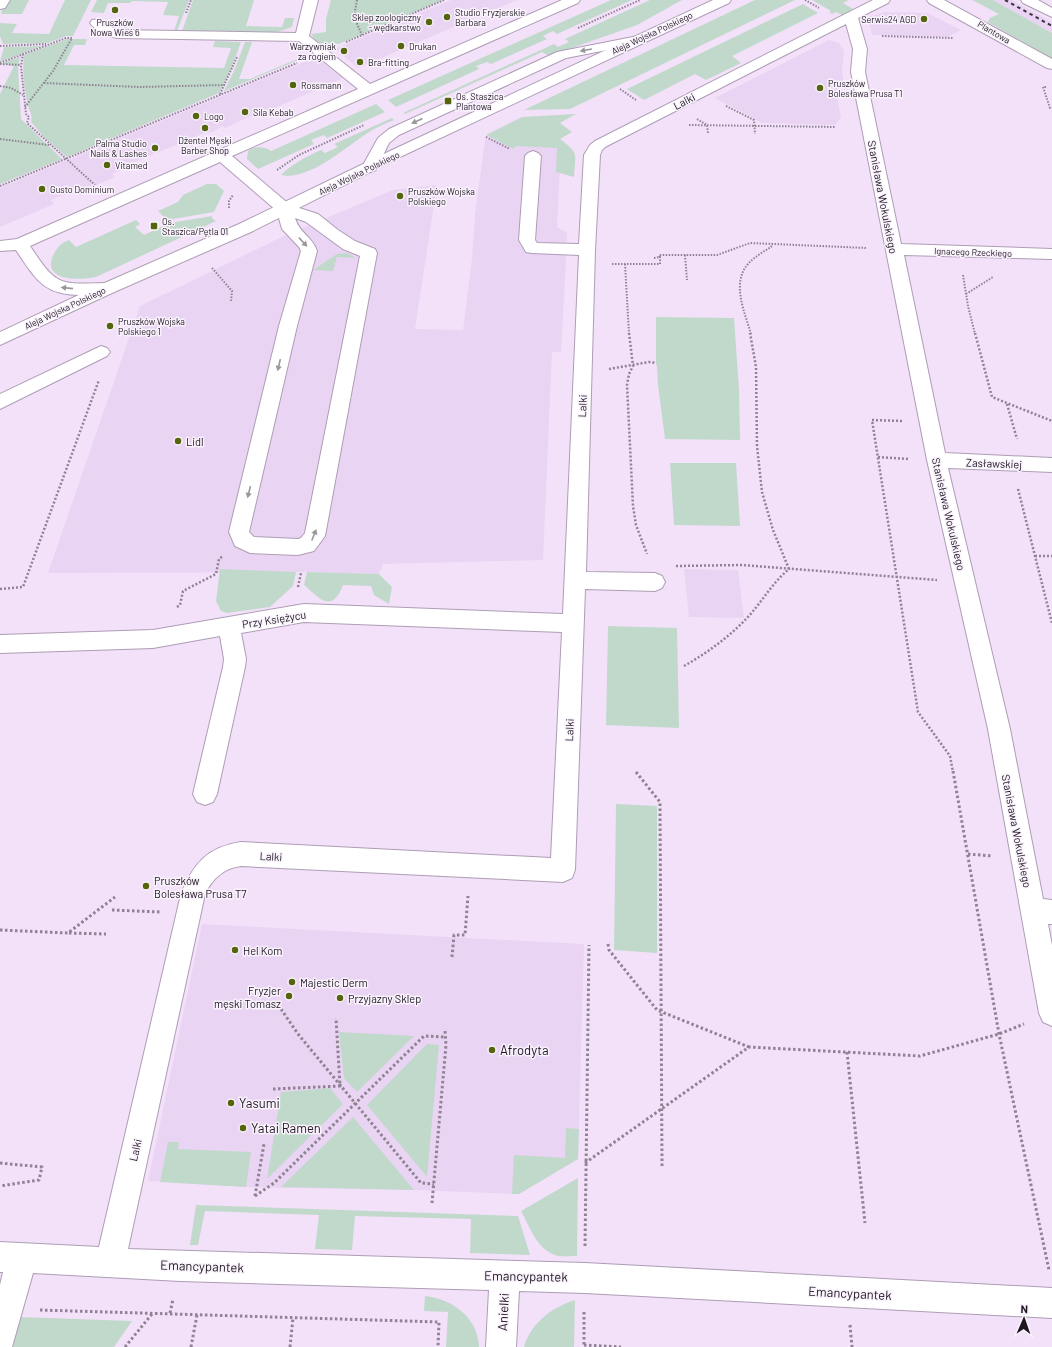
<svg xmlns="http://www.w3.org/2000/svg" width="1052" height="1347" viewBox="0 0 1052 1347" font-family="Barlow,sans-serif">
<rect width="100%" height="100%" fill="#f3e1fa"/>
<path fill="#ead4f3" d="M 451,0 L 517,0 L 358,68 L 335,49 Z
M 993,0 L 1012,0 L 1052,22 L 1052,33 Z
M 885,12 L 927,13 L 961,30 L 948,37 L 872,35 L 868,17 Z
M 829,40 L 839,43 L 844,51 L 842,71 L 844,85 L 836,91 L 841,118 L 835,125 L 762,123 L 715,98 Z
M 316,57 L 343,78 L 266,112 L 262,109 L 252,113 L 253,115 L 225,128 L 223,126 L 214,131 L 204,133 L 130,164 L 131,166 L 112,174 L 115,177 L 85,190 L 82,187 L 51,200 L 54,204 L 0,227 L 0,188 Z
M 485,139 L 561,145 L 557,227 L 567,232 L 566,261 L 561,352 L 552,352 L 543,560 L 383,564 L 379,574 L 307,572 L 48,573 L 140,306 L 290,233 L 348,209 L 393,190 L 437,185 L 415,329 L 463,330 L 472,258 L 475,215 Z
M 684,569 L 738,570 L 744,618 L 689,617 Z
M 202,924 L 584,944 L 578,1159 L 519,1194 L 414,1190 L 246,1187 L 148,1181 Z"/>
<path fill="#c0d9cb" d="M 8,0 L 29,0 L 22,14 L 2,14 L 1,12 Z
M 65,0 L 91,0 L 73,36 L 66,36 L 48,43 L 3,44 L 0,36 L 0,23 L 17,24 L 12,33 L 49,34 Z
M 97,0 L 189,0 L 177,31 L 174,31 L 179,16 L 163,15 L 168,2 L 132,1 L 130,3 L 108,3 L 104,13 L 91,12 Z
M 193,0 L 254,0 L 246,26 L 282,27 L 285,18 L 294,18 L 292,27 L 277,32 L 182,31 Z
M 331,0 L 443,0 L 324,50 L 318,44 L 311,34 L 326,32 L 326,19 Z
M 611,0 L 632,0 L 557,34 L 553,31 L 543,36 L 547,39 L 491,64 L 487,62 L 476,66 L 479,69 L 396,107 L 388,100 Z
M 650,0 L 682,0 L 637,25 L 549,56 L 542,52 L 405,114 L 403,113 L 554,44 L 558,47 L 569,42 L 565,39 Z
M 755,0 L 795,0 L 570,109 L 524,110 Z
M 812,0 L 849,0 L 843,3 L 853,9 L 842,15 L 836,12 L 832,14 L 829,12 L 831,11 Z
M 972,0 L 993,0 L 1052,33 L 1052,59 L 988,22 L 990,18 L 999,14 Z
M 803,4 L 818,13 L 732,56 L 741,63 L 706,80 L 695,74 L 644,100 L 627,89 Z
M 67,39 L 87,39 L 85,45 L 74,45 L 64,65 L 224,68 L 231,48 L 213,47 L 215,41 L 241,42 L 230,72 L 219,93 L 67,157 L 45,138 L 31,122 C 33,113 28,110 27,101 C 24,86 22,70 24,55 Z
M 245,42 L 252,42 L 239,79 L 250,79 L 307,55 L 308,56 L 224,91 L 234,71 Z
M 42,46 L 0,62 L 4,47 Z
M 20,57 L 18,67 L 21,119 L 62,159 L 0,184 L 0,94 L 14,66 L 0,64 Z
M 376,104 L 385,112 L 327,138 L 324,135 L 311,140 L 314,144 L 258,169 L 247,159 L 248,151 C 255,146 264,146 271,151 Z
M 576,114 L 560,123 L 572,132 L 560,139 C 580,154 575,153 574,177 L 556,172 L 557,148 L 516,146 L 514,149 L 486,135 L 522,117 Z
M 392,118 L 394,120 C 384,124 375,128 366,134 C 345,148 308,181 281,175 C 293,163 306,157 321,150 L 325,153 L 338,147 L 334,144 Z
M 207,184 L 216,184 L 224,191 L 214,212 L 167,220 L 158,211 L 178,202 L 183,195 Z
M 212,216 L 212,218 L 216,221 L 96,277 C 79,281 38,281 55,252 C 58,247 62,242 69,240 L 76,247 L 136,220 L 140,224 L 135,227 L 144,235 L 170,223 Z
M 347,253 L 356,258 L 337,257 L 333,271 L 313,270 L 337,254 Z
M 656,317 L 734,318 L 739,390 L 740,440 L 665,439 L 658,385 L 657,366 L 656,364 Z
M 670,463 L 736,463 L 740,526 L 674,525 Z
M 220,569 L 296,572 L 293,586 L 270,607 L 227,613 L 221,611 L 216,601 Z
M 307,572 L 379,574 L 392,587 L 389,604 L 374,595 L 371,586 L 343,585 C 332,614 320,599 304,585 Z
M 608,626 L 677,628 L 679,728 L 606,725 Z
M 616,804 L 657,806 L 657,953 L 614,950 Z
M 339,1032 L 414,1036 L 357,1092 L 344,1078 Z
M 427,1044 L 439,1045 L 427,1177 L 367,1105 Z
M 330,1088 L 343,1104 L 267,1179 L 281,1092 Z
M 353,1117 L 414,1190 L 281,1187 Z
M 566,1128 L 579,1129 L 578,1159 L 519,1194 L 512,1194 L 514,1155 L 565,1158 Z
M 168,1142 L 179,1142 L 178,1149 L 251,1152 L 246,1187 L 160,1182 Z
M 578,1178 L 577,1256 C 571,1256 564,1257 558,1256 C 537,1251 530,1227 521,1211 Z
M 196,1205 L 518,1216 L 530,1255 L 470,1253 L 471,1219 L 355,1216 L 352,1250 L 315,1249 L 319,1215 L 205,1211 L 198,1245 L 190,1245 Z
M 425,1296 C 452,1299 478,1317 479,1347 L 446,1347 L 448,1312 L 424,1311 Z
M 575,1300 L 574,1347 L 524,1347 C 531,1323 552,1307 575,1300 Z
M 20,1317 L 132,1321 L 114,1347 L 13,1347 Z"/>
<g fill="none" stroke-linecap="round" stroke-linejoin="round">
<defs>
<path id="minor" d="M 0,0 L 10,0 L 5,8 L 0,9 Z
M 304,0 L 318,0 L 309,36 L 370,84 L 562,0 L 580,0 L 578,3 L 232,156 L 290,205 L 318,214 L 338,230 L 355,241 L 375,249 L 377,253 L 325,536 L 314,551 L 298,555 L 250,553 L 235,546 L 229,532 L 279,326 L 301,251 L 299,247 L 282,229 L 277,211 L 220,162 L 30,246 C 57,287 59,284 106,283 L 112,285 L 115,289 L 112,293 C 103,296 93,295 84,295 C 44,296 36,280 16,250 L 0,251 L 0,241 L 17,239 L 358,89 L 299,41 L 117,38 C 106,36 97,32 90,23 L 92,20 C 103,17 108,27 118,30 L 296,33 ZM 295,218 L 306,222 L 343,249 L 360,256 L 305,533 L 301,538 L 298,539 L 254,537 L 249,532 L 297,326 L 317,251 C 312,236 300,234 295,218 Z
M 873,0 L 890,0 L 888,3 L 858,18 L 867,49 L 865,72 L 901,244 L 1052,249 L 1052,259 L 904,255 L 945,453 L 1052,458 L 1052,472 L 948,468 L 1010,729 L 1043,899 L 1052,900 L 1052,924 L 1048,924 L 1052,945 L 1052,1026 L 1043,1022 L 1039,1013 L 988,729 L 927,460 L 851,72 L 853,49 L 846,24 L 605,147 L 602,150 L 600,155 L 595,250 L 586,572 L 655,573 L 662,576 L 665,582 L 662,588 L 655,591 L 585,589 L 575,870 L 572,878 L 563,882 L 241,866 C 224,868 212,879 205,894 L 128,1249 L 585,1263 L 1052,1288 L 1052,1318 L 585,1293 L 519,1291 L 516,1347 L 486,1347 L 489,1290 L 180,1281 L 33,1273 L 12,1347 L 0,1347 L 0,1285 L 3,1272 L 0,1272 L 0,1242 L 99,1247 L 181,894 C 193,864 207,847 241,842 L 551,858 L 562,632 L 304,622 L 241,633 L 246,659 L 245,667 L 217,794 L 213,802 L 205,805 L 197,802 L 193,794 L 223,667 L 224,659 L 220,636 L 153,648 L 0,653 L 0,635 L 153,630 L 304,604 L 563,614 L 579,255 L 532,253 L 526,252 L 519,240 L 525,156 L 528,153 L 533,151 L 538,153 L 541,156 L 535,240 L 537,243 L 579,244 L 584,155 L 590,145 L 595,141 Z
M 927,0 L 944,0 L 1052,59 L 1052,69 L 1047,68 L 929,3 Z
M 1021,0 L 1038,0 L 1052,8 L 1052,17 L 1023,3 Z
M 638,36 L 643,37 L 645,40 L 643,43 L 566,58 L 399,135 L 389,143 L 376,170 L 370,172 L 364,170 L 362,167 L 378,138 L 389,129 L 557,52 Z
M 101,346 L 107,348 L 110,352 L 107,356 L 0,409 L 0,394 Z"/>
<path id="major" d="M 713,0 L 731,0 L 729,3 L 400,157 L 251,232 L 112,293 L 0,345 L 0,332 L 100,285 L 239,224 L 390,151 Z"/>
</defs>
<use href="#minor" stroke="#ae9db5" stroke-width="2"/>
<use href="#major" stroke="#ae9db5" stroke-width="2"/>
<path stroke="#8e8293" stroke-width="2" stroke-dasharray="1.5 1.5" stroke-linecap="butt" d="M 357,0 L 354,17 L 362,35
M 805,0 L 819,8
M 186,13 L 191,0
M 578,28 L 640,0
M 882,36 L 953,38
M 346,42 L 444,0
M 0,46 L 46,44
M 23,54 L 21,66 L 26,114 L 29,117 L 27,123 L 95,185
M 0,63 L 66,38 L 72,38 L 53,71 L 25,107
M 0,64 L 21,65
M 44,83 L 139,87 L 225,85
M 0,86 L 11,88 L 23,95
M 1046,87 L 1043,87 L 1050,108 L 1052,108
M 620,89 L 636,100
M 220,94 L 237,57
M 726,106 L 754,120 L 755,134
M 697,119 L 707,125 L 708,133
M 689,125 L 836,127
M 486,137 L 510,149
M 0,139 L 49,145
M 277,170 L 299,155 L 364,125
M 0,186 L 297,63
M 229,208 L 229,201 L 233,195
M 685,255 L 687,280
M 654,258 L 660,257 L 659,255 L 717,255 L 750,243 L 867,248
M 612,264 L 660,264 L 660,257
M 625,264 L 629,334
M 212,268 L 232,291 L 231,301
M 963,275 L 968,306 L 975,334
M 966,294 L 993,277
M 751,334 C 745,313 731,283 748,264 C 754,257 763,252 771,247 L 772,244"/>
<path stroke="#8e8293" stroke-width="2.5" stroke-dasharray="2 2" stroke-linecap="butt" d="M 629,333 L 633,366 L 629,374 L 627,385 L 633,506 L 636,525 L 647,554
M 975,333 L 992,397 L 1052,421
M 609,369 L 649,362 L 656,363
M 1007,404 L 1017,439
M 902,421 L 872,420 L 918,712 L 950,756 L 953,772
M 878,457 L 908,459
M 1018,489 L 1052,623
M 1035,556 L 1052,556
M 676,566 L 742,565 L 937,580
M 298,587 L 301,573
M 0,589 L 23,587 L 99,380
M 177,607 L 180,605 L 183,591 L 216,574 L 219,559 L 223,556
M 684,666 C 707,653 729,637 747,618 C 762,602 772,583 789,569 L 773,530 L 762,492 L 757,446 L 756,367 L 750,333"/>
<path stroke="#8e8293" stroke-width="3" stroke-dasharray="2.5 2.5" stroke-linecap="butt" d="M 953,771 L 999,1034 L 1049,1270
M 636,772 L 660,802 L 662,1166
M 968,854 L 992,856
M 112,910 L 160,912
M 0,930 L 68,933 L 115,897
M 69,933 L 106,934
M 608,944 L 609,950 L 657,1010 L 749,1047
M 452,957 L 454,935 L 465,935 L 468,896
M 281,1009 L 298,1034 L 421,1183 L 434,1184
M 847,1052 L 865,1223
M 273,1089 L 340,1086 L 336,1018
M 0,1163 L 42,1167 L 39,1180 L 0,1186
M 585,1163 L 749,1047 L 920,1056 L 999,1034 L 1024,1024
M 255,1196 L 274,1183 L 424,1036 L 445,1037
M 255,1196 L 264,1144
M 432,1203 L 446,1045 L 445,1031
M 585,1246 L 589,945
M 40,1310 L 439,1322 L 438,1347
M 584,1312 L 584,1347
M 170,1313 L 173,1299
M 850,1325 L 852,1347
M 584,1345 L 621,1347
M 125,1347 L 152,1314
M 191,1347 L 197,1315
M 290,1347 L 293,1318"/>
<use href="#minor" fill="#fff" fill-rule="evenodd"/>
<use href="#major" fill="#fff" fill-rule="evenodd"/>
<path stroke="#3d3440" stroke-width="2" stroke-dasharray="3.5 3.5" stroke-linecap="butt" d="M 1005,0 L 1052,26"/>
</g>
<defs><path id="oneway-solid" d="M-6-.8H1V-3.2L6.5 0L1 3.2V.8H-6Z"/></defs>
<g fill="#9a979b">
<use href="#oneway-solid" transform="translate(586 50) rotate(170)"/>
<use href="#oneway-solid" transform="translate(417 121) rotate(155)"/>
<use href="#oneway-solid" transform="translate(303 242) rotate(47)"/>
<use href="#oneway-solid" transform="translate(67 288) rotate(-174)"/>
<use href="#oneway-solid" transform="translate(279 365) rotate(103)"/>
<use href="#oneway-solid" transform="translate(249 492) rotate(104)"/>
<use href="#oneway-solid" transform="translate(314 535) rotate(-68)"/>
</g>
<g fill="#54650d" stroke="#faf3fd" stroke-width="1.5">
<circle cx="115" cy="10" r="4"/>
<circle cx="447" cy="17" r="4"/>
<circle cx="924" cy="19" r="4"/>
<circle cx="429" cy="22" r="4"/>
<circle cx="401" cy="46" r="4"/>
<circle cx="344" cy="51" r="4"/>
<circle cx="360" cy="62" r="4"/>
<circle cx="293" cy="85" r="4"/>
<circle cx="820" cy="88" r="4"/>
<rect x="444" y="97" width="8" height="8" rx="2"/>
<circle cx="245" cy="112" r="4"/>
<circle cx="196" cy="116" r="4"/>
<circle cx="205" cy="128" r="4"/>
<circle cx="155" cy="148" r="4"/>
<circle cx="107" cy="165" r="4"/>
<circle cx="42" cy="189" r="4"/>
<circle cx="400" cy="196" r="4"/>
<rect x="150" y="222" width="8" height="8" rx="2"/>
<circle cx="110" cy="326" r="4"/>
<circle cx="178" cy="441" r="4"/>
<circle cx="146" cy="886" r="4"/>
<circle cx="235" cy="950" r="4"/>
<circle cx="292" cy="982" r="4"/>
<circle cx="289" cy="996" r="4"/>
<circle cx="340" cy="998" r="4"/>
<circle cx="492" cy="1050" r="4"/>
<circle cx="231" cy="1103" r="4"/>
<circle cx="243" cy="1128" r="4"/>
</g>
<g text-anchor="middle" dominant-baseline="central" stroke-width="3" stroke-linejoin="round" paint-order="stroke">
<g font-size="9" fill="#1e1720" stroke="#faf3fd" text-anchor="start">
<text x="455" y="12">Studio Fryzjerskie<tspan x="455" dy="10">Barbara</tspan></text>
<text x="421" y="17" text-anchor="end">Sklep zoologiczny<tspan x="421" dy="10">- wędkarstwo</tspan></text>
<text x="916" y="19" text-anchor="end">Serwis24 AGD</text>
<text x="115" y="22" text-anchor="middle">Pruszków<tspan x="115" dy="10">Nowa Wieś 6</tspan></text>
<text x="336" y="46" text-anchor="end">Warzywniak<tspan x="336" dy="10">za rogiem</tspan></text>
<text x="409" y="46">Drukan</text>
<text x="368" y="62">Bra-fitting</text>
<text x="828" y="83">Pruszków<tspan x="828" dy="10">Bolesława Prusa T1</tspan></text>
<text x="301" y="85">Rossmann</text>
<text x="456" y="96">Os. Staszica<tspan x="456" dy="10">Plantowa</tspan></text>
<text x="253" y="112">Sila Kebab</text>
<text x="204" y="116">Logo</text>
<text x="205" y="140" text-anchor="middle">Dżentel Męski<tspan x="205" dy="10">Barber Shop</tspan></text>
<text x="147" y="143" text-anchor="end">Palma Studio<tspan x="147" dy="10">Nails &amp; Lashes</tspan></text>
<text x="115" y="165">Vitamed</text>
<text x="50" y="189">Gusto Dominium</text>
<text x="408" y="191">Pruszków Wojska<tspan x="408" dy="10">Polskiego</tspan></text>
<text x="162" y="221">Os.<tspan x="162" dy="10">Staszica/Pętla 01</tspan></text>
<text x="118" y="321">Pruszków Wojska<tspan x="118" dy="10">Polskiego 1</tspan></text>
</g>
<g font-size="9" fill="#1e1720" stroke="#faf3fd">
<text transform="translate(994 32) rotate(30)">Plantowa</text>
<text transform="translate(652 33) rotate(-25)">Aleja Wojska Polskiego</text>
<text transform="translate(359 173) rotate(-26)">Aleja Wojska Polskiego</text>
<text transform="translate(973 252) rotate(2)">Ignacego Rzeckiego</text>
<text transform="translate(65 308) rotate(-25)">Aleja Wojska Polskiego</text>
</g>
<g font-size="11" fill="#1e1720" stroke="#faf3fd">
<text transform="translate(684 101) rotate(-27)">Lalki</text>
<text transform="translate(883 197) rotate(79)">Stanisława Wokulskiego</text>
<text transform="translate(582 406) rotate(-88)">Lalki</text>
<text transform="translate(994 463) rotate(2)">Zasławskiej</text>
<text transform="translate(949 514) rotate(77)">Stanisława Wokulskiego</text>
<text transform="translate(274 619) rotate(-9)">Przy Księżycu</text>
<text transform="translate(569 730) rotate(-88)">Lalki</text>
<text transform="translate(1017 831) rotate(79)">Stanisława Wokulskiego</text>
<text transform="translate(271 856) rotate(3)">Lalki</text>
<text transform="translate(135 1150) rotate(-77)">Lalki</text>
</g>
<g font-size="11" fill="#1e1720" stroke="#faf3fd" text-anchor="start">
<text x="186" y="441">Lidl</text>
<text x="154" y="880">Pruszków<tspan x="154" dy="13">Bolesława Prusa T7</tspan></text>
<text x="243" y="950">Hel Kom</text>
<text x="300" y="982">Majestic Derm</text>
<text x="281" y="990" text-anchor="end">Fryzjer<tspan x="281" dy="13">męski Tomasz</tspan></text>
<text x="348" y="998">Przyjazny Sklep</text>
</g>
<g font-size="13" fill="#1e1720" stroke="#faf3fd" text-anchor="start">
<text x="500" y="1050">Afrodyta</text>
<text x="239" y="1103">Yasumi</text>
<text x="251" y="1128">Yatai Ramen</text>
</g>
<g font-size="13" fill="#1e1720" stroke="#faf3fd">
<text transform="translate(202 1266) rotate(2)">Emancypantek</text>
<text transform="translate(526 1276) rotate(1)">Emancypantek</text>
<text transform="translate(850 1293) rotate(3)">Emancypantek</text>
<text transform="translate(503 1312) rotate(-87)">Anielki</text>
</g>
</g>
<g transform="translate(1024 1319) rotate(2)" stroke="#faf3fd" stroke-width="3" paint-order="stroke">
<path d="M0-3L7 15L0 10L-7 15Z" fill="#1e1720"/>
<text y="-6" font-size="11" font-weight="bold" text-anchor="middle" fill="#1e1720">N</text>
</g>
</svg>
